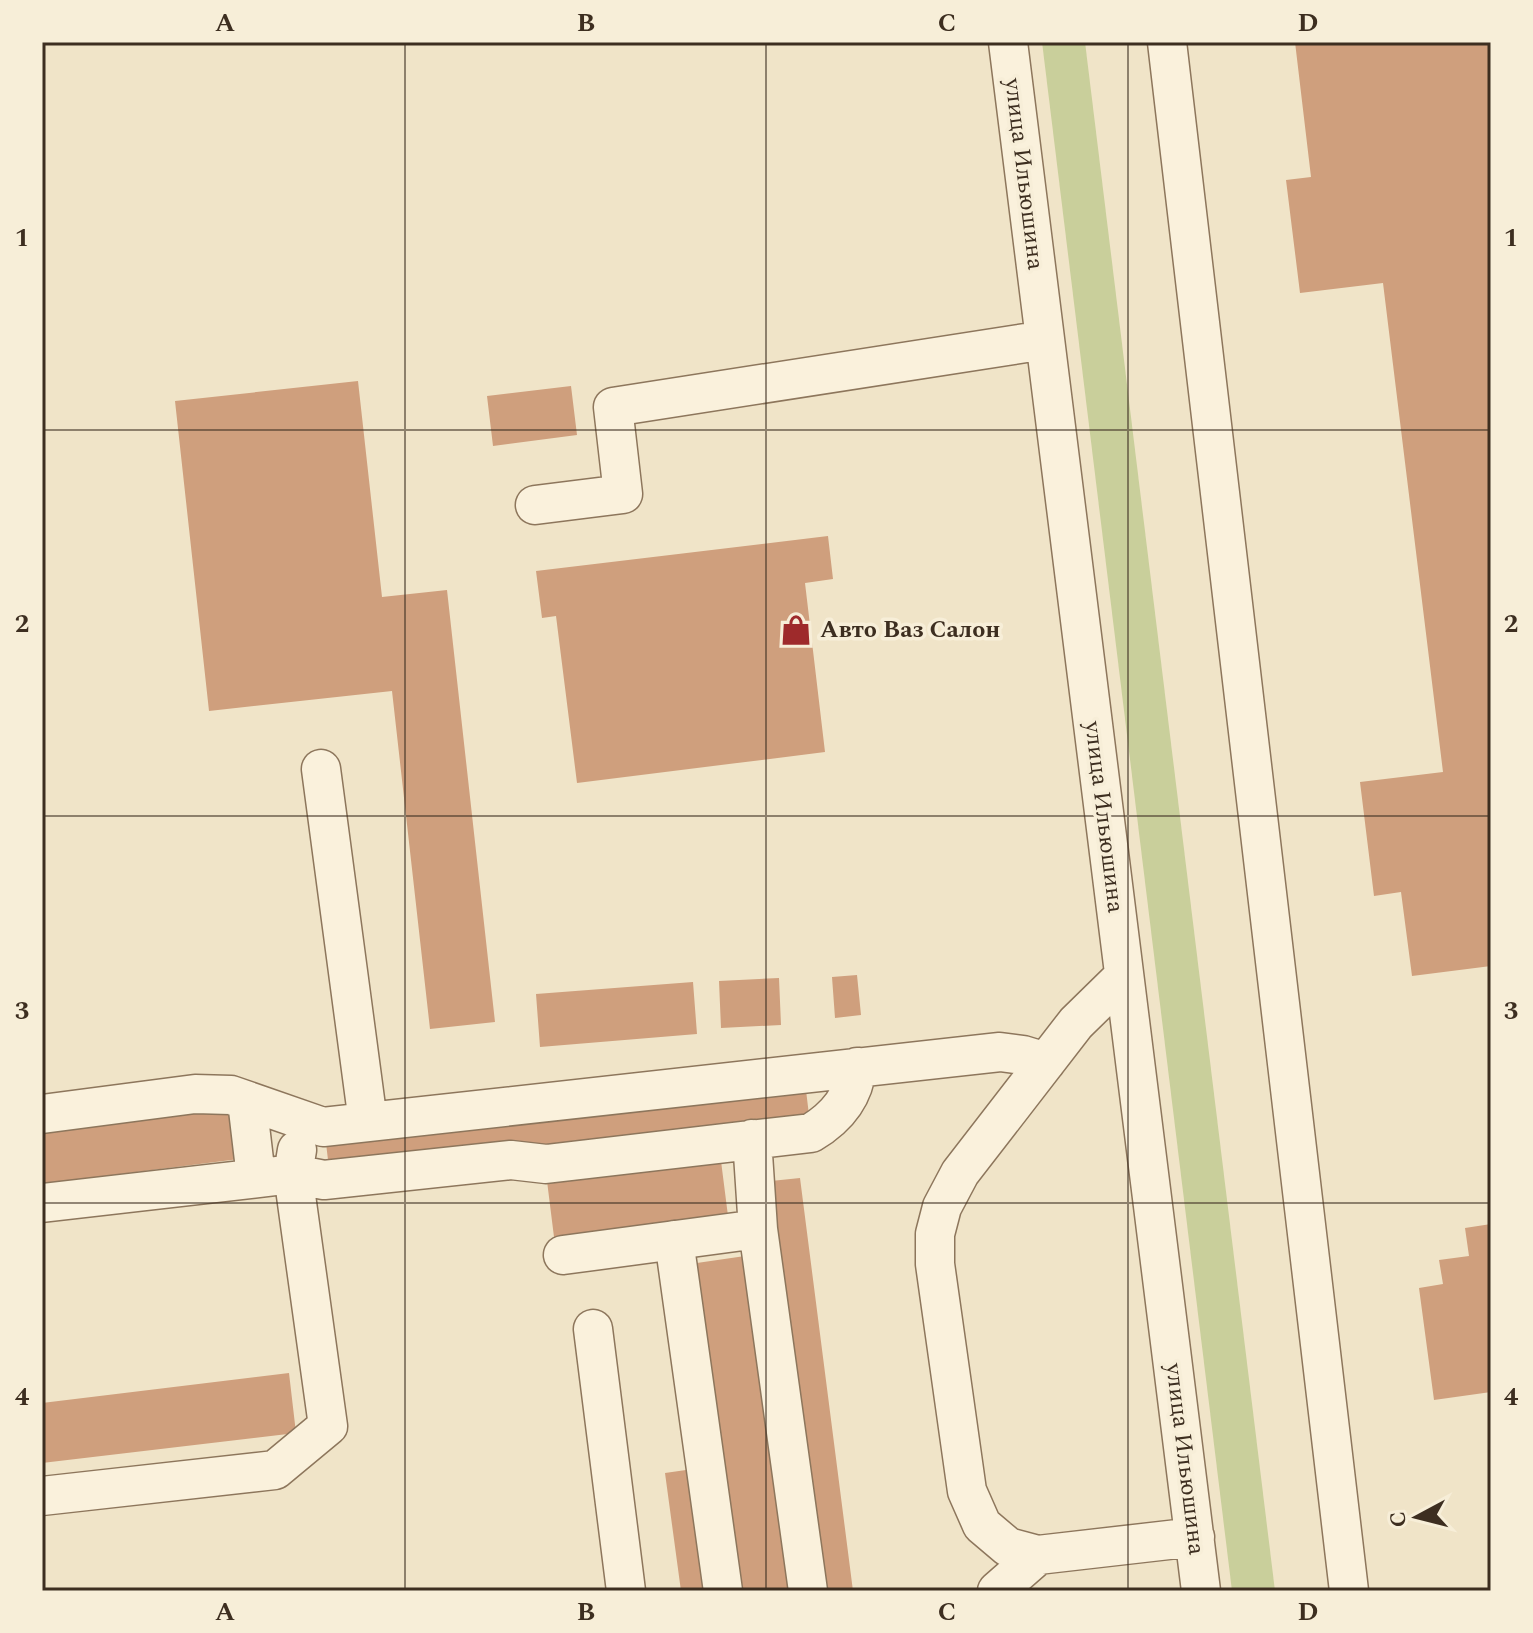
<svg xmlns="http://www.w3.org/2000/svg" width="1533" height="1633" viewBox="0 0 1533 1633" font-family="Spectral,serif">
<rect width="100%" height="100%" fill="#f0e4c8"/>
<path fill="#c9cf9b" d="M 1042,42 L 1085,42 L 1275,1591 L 1232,1591 Z"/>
<path fill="#cf9f7d" d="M 1295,42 L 1491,42 L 1491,966 L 1412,976 L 1401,892 L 1374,896 L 1360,782 L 1443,772 L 1383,283 L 1300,293 L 1286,180 L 1311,177 Z
M 358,381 L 382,597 L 447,590 L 495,1022 L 430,1029 L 392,691 L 209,711 L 175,401 Z
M 571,386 L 577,435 L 493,446 L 487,396 Z
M 828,536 L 833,579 L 805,583 L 825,752 L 577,783 L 556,616 L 542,618 L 536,571 Z
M 857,975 L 861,1015 L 835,1018 L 832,977 Z
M 779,978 L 781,1025 L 721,1028 L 719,981 Z
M 693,982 L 697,1034 L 540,1047 L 536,994 Z
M 805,1082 L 809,1115 L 329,1168 L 325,1135 Z
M 232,1105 L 239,1159 L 42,1184 L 42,1129 Z
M 721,1161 L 728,1216 L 554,1237 L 547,1181 Z
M 800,1178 L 853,1591 L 824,1591 L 771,1181 Z
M 1491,1224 L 1491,1392 L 1434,1400 L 1419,1288 L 1443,1284 L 1439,1260 L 1469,1256 L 1465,1228 Z
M 745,1256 L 793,1591 L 738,1591 L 690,1264 Z
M 289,1373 L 296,1433 L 42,1463 L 42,1403 Z
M 693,1469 L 710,1591 L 681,1591 L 665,1473 Z"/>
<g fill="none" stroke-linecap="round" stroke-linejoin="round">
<defs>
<path id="minor" d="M 1008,42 L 1201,1591
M 1167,42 L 1349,1591
M 535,505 L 623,494 L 613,407 L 1045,340
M 321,769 L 368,1122
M 1124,976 L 1076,1023 L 960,1173 L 942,1207 L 935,1234 L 935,1264 L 967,1491 L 982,1525 L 1008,1547 L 1038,1555 L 1195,1537
M 247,1101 L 256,1177
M 42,1114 L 195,1094 L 231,1095 L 323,1127 L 1000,1052 L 1023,1055 L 1046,1062
M 752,1139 L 758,1229
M 42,1203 L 293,1174 L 324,1180 L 511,1160 L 546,1164 L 811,1133 C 836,1118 854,1097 857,1067
M 674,1240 L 723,1591
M 563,1255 L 758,1229 L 808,1591
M 593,1329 L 626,1591
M 42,1496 L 275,1470 L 328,1426 L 293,1174 L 297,1150
M 997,1591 L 1038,1555"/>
</defs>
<use href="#minor" stroke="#8d765c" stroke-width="41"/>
<use href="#minor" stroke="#faf1dc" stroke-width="38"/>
</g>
<path fill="none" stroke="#3d2e20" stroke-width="2" stroke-opacity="0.55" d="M 405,42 L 405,1591M 766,42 L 766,1591M 1128,42 L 1128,1591M 42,430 L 1491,430M 42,816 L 1491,816M 42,1203 L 1491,1203"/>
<defs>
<symbol id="shop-bare" viewBox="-9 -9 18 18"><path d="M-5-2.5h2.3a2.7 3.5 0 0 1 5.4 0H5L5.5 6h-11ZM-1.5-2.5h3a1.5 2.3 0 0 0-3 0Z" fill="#9e2a2b" stroke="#f7eed8" stroke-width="2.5" paint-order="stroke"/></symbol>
</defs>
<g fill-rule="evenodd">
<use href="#shop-bare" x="774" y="608" width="44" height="44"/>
</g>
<g text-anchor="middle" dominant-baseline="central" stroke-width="7" stroke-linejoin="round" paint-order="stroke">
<g font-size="24" fill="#3d2e20" stroke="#f7eed8">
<text transform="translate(1024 174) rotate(83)">улица Ильюшина</text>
<text transform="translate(1104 817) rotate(83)">улица Ильюшина</text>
<text transform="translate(1185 1459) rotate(83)">улица Ильюшина</text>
</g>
<g font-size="24" font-weight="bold" fill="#3d2e20" stroke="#f7eed8" text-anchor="start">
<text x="820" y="630">Авто Ваз Салон</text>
</g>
</g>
<rect width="1533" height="1633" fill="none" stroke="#f7eed8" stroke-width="88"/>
<g transform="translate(1417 1517) rotate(263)" stroke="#f7eed8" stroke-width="6" paint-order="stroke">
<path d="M0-6L14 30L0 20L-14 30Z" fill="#3d2e20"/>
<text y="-12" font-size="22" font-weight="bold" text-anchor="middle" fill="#3d2e20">С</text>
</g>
<rect x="44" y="44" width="1445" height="1545" fill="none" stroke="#3d2e20" stroke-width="3"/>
<g font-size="26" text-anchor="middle" font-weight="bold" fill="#3d2e20">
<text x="225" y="31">A</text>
<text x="586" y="31">B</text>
<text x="947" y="31">C</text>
<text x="1308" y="31">D</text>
<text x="22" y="246">1</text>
<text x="1511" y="246">1</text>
<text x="22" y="632">2</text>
<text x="1511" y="632">2</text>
<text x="22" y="1019">3</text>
<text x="1511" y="1019">3</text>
<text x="22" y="1405">4</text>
<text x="1511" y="1405">4</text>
<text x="225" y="1620">A</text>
<text x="586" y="1620">B</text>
<text x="947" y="1620">C</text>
<text x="1308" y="1620">D</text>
</g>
</svg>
